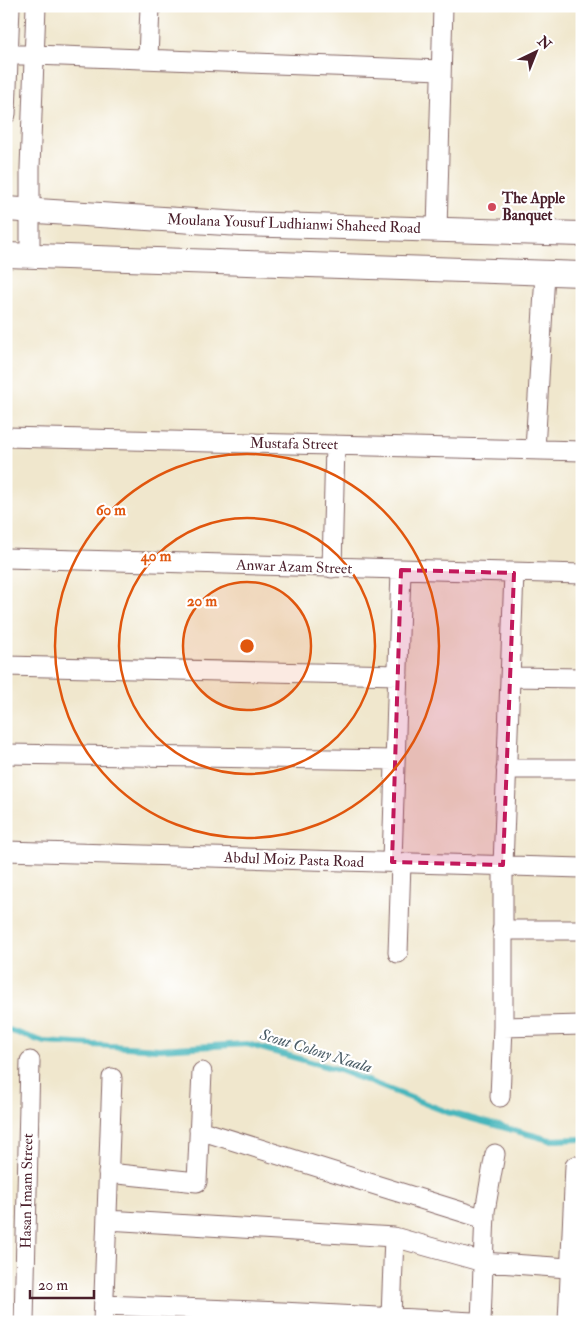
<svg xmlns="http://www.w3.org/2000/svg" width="588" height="1328" viewBox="0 0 588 1328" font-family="'IM FELL Double Pica',serif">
<rect width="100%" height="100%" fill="#fff"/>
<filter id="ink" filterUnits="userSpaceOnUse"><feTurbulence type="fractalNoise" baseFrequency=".02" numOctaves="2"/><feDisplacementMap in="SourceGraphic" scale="10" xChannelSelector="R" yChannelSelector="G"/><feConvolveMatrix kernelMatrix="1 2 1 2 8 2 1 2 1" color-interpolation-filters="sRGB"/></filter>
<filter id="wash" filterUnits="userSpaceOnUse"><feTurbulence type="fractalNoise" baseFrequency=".0096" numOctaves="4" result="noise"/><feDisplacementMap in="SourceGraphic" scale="20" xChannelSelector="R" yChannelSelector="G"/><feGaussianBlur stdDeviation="1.12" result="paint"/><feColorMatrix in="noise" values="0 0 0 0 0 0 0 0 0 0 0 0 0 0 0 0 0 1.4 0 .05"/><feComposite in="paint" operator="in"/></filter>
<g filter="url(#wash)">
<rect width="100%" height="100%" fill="#f0e7cd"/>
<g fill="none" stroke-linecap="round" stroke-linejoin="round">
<path stroke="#47b6bc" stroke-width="6" d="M 6,1029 L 44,1042 L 159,1049 L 247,1044 L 339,1070 L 447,1112 L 550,1140 L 582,1139"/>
</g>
</g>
<g filter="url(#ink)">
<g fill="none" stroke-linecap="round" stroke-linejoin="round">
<defs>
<path id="minor" d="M 6,55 L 35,55 L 441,70
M 148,59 L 150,6
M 6,114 L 10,6
M 437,230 L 443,6
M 30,256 L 30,168 L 36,6
M 6,437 L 582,451
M 535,450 L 545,273
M 6,558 L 582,574
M 332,568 L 335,445
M 6,666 L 398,675
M 510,677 L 582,678
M 6,754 L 395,760
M 506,769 L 582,769
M 6,851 L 582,868
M 392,862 L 401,570
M 502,930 L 582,930
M 398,953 L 401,863
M 503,1027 L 582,1025
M 500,1097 L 503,1027 L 503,865 L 514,573
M 199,1130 L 485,1219
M 108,1173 L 197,1182 L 202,1072
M 107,1220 L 394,1237 L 391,1317
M 394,1237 L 483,1262 L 582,1269
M 104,1305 L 282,1312 L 473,1322
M 24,1322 L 30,1061
M 103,1322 L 112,1078
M 481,1322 L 485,1211 L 495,1154
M 568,1322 L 575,1166"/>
<path id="tertiary" d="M 6,209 L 241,224 L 582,234
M 6,255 L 582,274"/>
</defs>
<use href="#minor" stroke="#846564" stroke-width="21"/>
<use href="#tertiary" stroke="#846564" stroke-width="26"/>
<use href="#minor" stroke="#fff" stroke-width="19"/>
<use href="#tertiary" stroke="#fff" stroke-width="24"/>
</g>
</g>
<path fill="#c2185b" fill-opacity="0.2" stroke="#c2185b" stroke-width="4" stroke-dasharray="10 6" stroke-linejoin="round" d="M 401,570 L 514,573 L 503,865 L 392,862 Z"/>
<circle cx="247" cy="646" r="64" fill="#e0560e" fill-opacity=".12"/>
<g fill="none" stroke="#e0560e" stroke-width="2.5">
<circle cx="247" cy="646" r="64"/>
<circle cx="247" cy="646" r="128"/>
<circle cx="247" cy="646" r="192"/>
</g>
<circle fill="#d1495b" stroke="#fff" stroke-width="2" cx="492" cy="207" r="5"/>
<g text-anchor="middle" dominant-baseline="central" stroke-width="4.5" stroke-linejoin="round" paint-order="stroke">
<g font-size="15" font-weight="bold" fill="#4a1f2b" stroke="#fff" text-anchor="start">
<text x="502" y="198">The Apple<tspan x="502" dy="17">Banquet</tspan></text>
</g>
<g font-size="15" fill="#4a1f2b" stroke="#fff">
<text transform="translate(294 224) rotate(2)">Moulana Yousuf Ludhianwi Shaheed Road</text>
<text transform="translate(294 444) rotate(1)">Mustafa Street</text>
<text transform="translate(294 567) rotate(2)">Аnwar Azam Street</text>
<text transform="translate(294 860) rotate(2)">Abdul Moiz Pasta Road</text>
<text transform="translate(27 1191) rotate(-89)">Hasan Imam Street</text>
</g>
<g font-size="16" font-style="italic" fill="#495b65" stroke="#fff">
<text transform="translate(316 1051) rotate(17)">Scout Colony Naala</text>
</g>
</g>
<circle cx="247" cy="646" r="8" fill="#e0560e" stroke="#fff" stroke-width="2.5"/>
<g font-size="15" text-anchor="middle" font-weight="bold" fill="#e0560e" stroke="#fff" stroke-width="4.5" stroke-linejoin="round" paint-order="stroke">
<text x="111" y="515">60 m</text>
<text x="156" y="561">40 m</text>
<text x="202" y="606">20 m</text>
</g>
<rect width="588" height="1328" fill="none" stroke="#fff" stroke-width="25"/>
<g transform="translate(536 52) rotate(43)" stroke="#ffffff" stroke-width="4" paint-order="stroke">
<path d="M0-4L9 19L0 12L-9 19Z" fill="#4a1f2b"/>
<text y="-8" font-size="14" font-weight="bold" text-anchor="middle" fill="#4a1f2b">N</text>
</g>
<path d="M30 1290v8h64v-8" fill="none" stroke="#4a1f2b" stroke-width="2.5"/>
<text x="38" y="1290" font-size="15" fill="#4a1f2b" stroke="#ffffff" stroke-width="4" paint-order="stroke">20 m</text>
</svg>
